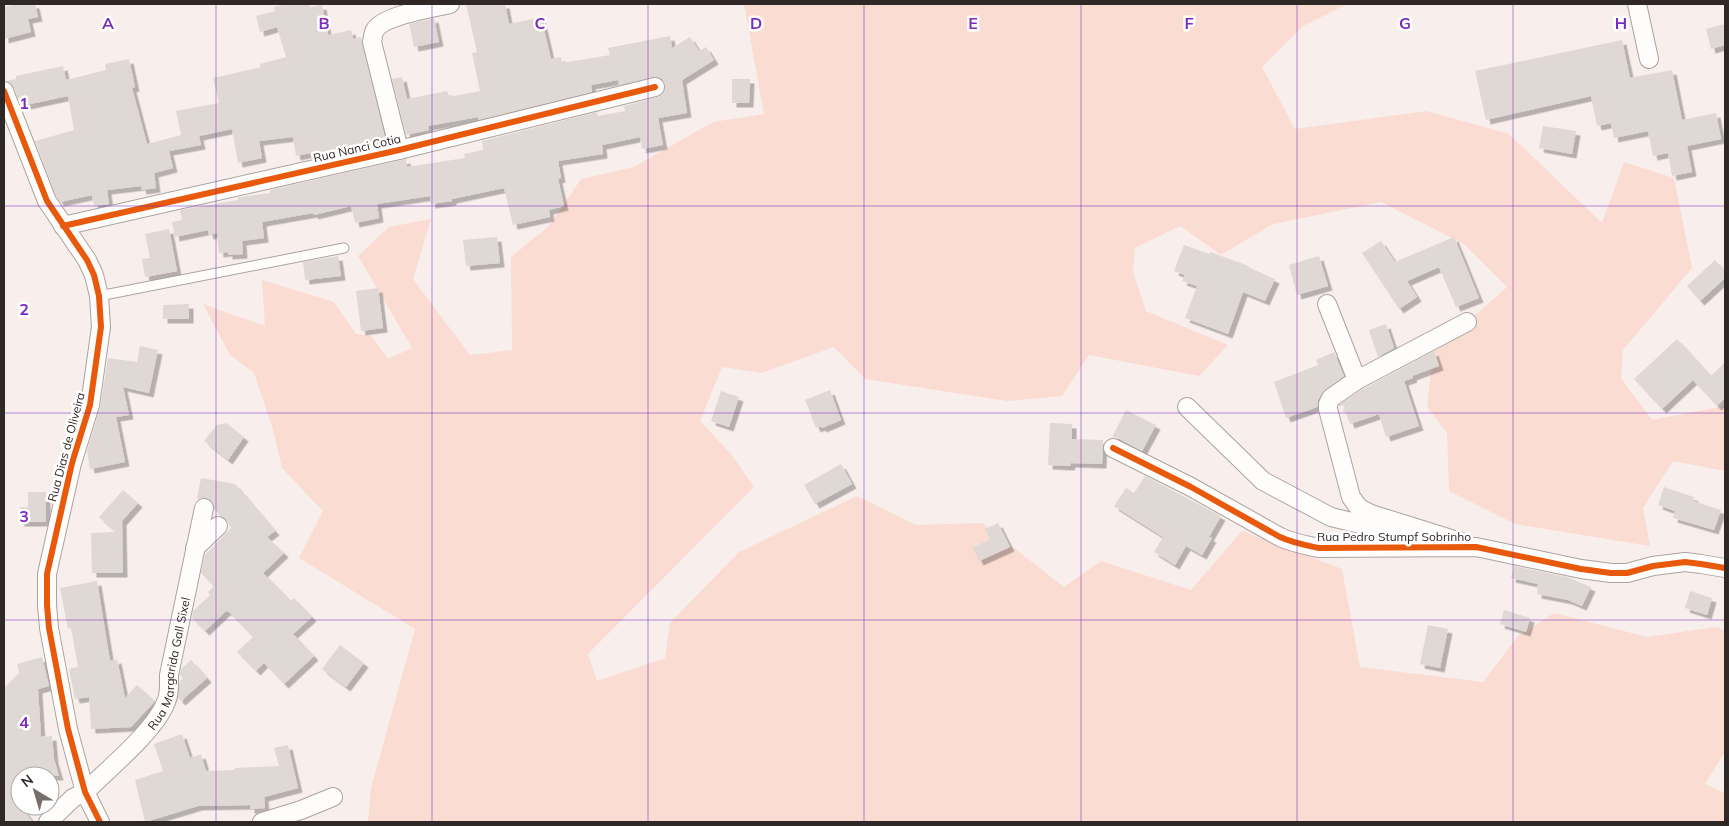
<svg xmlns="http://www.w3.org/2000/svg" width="1729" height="826" viewBox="0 0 1729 826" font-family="Mulish,sans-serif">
<defs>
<filter id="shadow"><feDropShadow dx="4.5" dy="4.5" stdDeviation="0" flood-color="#0004"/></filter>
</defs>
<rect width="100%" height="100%" fill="#f8efec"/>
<path fill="#fadcd2" d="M 744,4 L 1347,4 L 1303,26 L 1262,67 L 1295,129 L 1427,111 L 1509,134 L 1602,223 L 1624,162 L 1674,178 L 1692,268 L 1623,350 L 1621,378 L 1652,420 L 1725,406 L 1725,471 L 1673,461 L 1643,508 L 1650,546 L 1515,524 L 1449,491 L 1447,433 L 1427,407 L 1433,353 L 1507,287 L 1464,244 L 1381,202 L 1273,224 L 1221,255 L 1180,226 L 1135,248 L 1133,272 L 1146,311 L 1228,345 L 1199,376 L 1089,355 L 1062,396 L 1007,401 L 865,379 L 834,347 L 761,373 L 722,367 L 700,421 L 731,454 L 754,487 L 588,654 L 597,681 L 665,658 L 670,623 L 739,552 L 857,496 L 916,525 L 982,523 L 1064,587 L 1101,561 L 1191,590 L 1242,531 L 1342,569 L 1360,667 L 1483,682 L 1518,636 L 1554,613 L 1647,637 L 1716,627 L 1725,630 L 1725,752 L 1705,784 L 1725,793 L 1725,822 L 368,822 L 371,788 L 415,629 L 299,558 L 323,511 L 282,468 L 273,430 L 254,373 L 230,355 L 203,304 L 265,326 L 262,280 L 334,302 L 356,334 L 371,336 L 388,359 L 412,348 L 358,256 L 389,227 L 431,219 L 413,279 L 470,355 L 512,350 L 511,257 L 549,226 L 581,179 L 634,167 L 713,122 L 764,114 Z"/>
<path fill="#e0d8d5" filter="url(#shadow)" d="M 18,4 L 35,4 L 38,17 L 28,19 L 31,32 L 4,39 L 4,7 Z
M 286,4 L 309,4 L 310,7 L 322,5 L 328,35 L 351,30 L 353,39 L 361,37 L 386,142 L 312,159 L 310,153 L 296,156 L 293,137 L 259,141 L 262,158 L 238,163 L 232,129 L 199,136 L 201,145 L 169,151 L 173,168 L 154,173 L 156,188 L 142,190 L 141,186 L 107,190 L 109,204 L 94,206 L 92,195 L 60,202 L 56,196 L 35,141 L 74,130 L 68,96 L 21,106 L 14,87 L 7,81 L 16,79 L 16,76 L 63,66 L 66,80 L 106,70 L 105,64 L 129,59 L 135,87 L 132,88 L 147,144 L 181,135 L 176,111 L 219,103 L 213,78 L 261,67 L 260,64 L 286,57 L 277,27 L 260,32 L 256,16 L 275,11 L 274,7 Z
M 466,4 L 505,4 L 509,24 L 541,17 L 551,59 L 561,57 L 562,63 L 610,55 L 608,48 L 670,36 L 672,48 L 690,37 L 699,51 L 706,47 L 714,60 L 682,80 L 687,113 L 658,118 L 663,145 L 642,149 L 640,137 L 602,145 L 603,154 L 558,161 L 561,178 L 558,179 L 564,206 L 549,210 L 550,217 L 513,225 L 504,188 L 452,199 L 452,201 L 431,204 L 430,196 L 377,204 L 379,218 L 355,223 L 351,206 L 314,215 L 313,213 L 262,222 L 264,238 L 242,241 L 243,254 L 228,255 L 228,252 L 219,253 L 217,233 L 209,235 L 208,230 L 175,237 L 172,222 L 182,220 L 180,210 L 238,200 L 238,197 L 241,197 L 270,193 L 270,190 L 406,159 L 407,167 L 465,158 L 464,154 L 483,150 L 482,141 L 597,112 L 598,116 L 625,111 L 624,106 L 658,97 L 662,95 L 665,90 L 665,84 L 662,79 L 657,77 L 619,85 L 618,80 L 591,85 L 592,92 L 478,120 L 478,117 L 428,126 L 429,130 L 406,135 L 392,79 L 402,77 L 407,99 L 447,91 L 449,97 L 480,91 L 472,53 L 477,52 Z
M 434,18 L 439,42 L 414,47 L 409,24 Z
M 1725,24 L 1725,45 L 1711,49 L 1706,29 Z
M 1622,40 L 1630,78 L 1672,70 L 1682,120 L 1716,113 L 1721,139 L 1687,146 L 1692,172 L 1672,176 L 1668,153 L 1653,156 L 1648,131 L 1614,138 L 1611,123 L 1597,126 L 1591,96 L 1486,120 L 1475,71 Z
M 732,79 L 750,79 L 749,103 L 732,103 Z
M 1543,126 L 1576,131 L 1572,154 L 1539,148 Z
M 169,229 L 177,271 L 145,277 L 142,259 L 150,258 L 145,234 Z
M 497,237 L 500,263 L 466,266 L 463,240 Z
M 1454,237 L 1479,298 L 1456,307 L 1439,267 L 1407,281 L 1417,297 L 1399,309 L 1362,253 L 1381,241 L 1395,262 Z
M 1184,245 L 1209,254 L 1210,252 L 1249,266 L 1248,267 L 1275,279 L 1265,301 L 1243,292 L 1228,334 L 1185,318 L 1197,286 L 1182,281 L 1185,275 L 1174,271 Z
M 338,256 L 341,276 L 305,280 L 303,262 Z
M 1319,256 L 1328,286 L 1297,295 L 1289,265 Z
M 1715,260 L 1725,271 L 1725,278 L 1700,301 L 1687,286 Z
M 378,288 L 383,328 L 361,331 L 356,291 Z
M 189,304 L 189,319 L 163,319 L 163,305 Z
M 1386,324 L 1394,348 L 1378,357 L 1369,330 Z
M 1677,339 L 1711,376 L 1725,362 L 1725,398 L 1717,406 L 1693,380 L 1662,409 L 1634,379 Z
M 140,346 L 158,350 L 149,393 L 123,387 L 129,415 L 116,417 L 125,462 L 90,469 L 87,451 L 100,408 L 108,358 L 137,362 Z
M 1434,351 L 1439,366 L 1412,376 L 1413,378 L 1404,381 L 1419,426 L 1386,437 L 1379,414 L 1350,424 L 1343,405 L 1339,407 L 1339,405 L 1363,389 Z
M 1334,352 L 1344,376 L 1322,393 L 1318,400 L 1317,407 L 1286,418 L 1274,382 L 1318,365 L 1316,360 Z
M 830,390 L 841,420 L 822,428 L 821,426 L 816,428 L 805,400 Z
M 721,391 L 739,397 L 729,427 L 711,421 Z
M 1126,410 L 1156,425 L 1142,451 L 1118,438 L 1112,437 Z
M 226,423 L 244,437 L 228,460 L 204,441 L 217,425 Z
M 1050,423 L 1072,424 L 1072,439 L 1103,440 L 1102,464 L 1071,463 L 1070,466 L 1048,465 Z
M 841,464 L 852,484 L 815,504 L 804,485 Z
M 1145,476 L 1221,516 L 1209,537 L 1212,538 L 1202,555 L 1186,546 L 1175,565 L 1154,552 L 1163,537 L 1114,506 L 1126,488 L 1134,493 Z
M 201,478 L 235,484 L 275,531 L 267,537 L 284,553 L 263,573 L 291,601 L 294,598 L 312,617 L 293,634 L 314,656 L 284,684 L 264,663 L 256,671 L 237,652 L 253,637 L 229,612 L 226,611 L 205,631 L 192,618 L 193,611 L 210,595 L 208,592 L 214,586 L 201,573 L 205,555 L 231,528 L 226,519 L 214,509 L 211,500 L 206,498 L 197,499 Z
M 1664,487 L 1694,497 L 1693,501 L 1721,510 L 1714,530 L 1673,518 L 1675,511 L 1658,505 Z
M 123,490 L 138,503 L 122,521 L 123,573 L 92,573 L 91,533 L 116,532 L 99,517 Z
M 28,492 L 46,492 L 46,522 L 20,522 L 20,507 L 28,507 Z
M 998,523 L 1010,547 L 979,561 L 973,548 L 990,539 L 985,529 Z
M 1514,566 L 1567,577 L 1591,587 L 1582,606 L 1568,600 L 1537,594 L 1538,584 L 1511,578 Z
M 97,581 L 110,661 L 117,659 L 125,698 L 137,685 L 155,701 L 131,727 L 91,729 L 89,697 L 75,699 L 69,669 L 78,667 L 71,628 L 68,629 L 60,588 Z
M 1690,591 L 1712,598 L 1707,615 L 1685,608 Z
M 1504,610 L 1530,618 L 1526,632 L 1500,624 Z
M 1428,625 L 1448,629 L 1440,668 L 1420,664 Z
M 340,645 L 364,663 L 346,687 L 322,669 Z
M 42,657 L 49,686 L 38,689 L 41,737 L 52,736 L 54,759 L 59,776 L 20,776 L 20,806 L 22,806 L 32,822 L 4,822 L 4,688 L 19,673 L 17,664 Z
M 191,660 L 207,678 L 181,701 L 178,698 L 180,681 L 183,678 L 180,675 L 181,669 Z
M 182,734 L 190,758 L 201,754 L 206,771 L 235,770 L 235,768 L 279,766 L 274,748 L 288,745 L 298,788 L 264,797 L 265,808 L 250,809 L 250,805 L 198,806 L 145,822 L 135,780 L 163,771 L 154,744 Z"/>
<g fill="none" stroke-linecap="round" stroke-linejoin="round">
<defs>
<path id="lane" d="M 99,296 L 344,248"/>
<g id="street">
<path d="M 1637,4 L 1649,59"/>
<path d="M 4,91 L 47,201 L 87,260 L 94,275 L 99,296 L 101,327 L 90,405 L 72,463 L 47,574 L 47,605 L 49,628 L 68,729 L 85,792 L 100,822"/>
<path d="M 399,150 L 372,42 C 373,38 373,33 375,30 C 384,15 433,8 450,4"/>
<path d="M 63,226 L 399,150 L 655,87"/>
<path d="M 1327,304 L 1357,380"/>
<path d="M 1187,407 L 1263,481 L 1331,517 L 1377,528 L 1402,528"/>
<path d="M 1113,448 L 1191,487 L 1280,537 C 1293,543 1305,545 1319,548 L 1476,547 L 1581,569 L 1611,573 L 1627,573 L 1653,566 L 1685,562 L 1701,564 L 1725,568"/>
<path d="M 1461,542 L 1371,514 L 1359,508 L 1351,497 L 1328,409 L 1328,404 L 1331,398 L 1357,380 L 1467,322"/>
<path d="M 195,548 L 218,526"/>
<path id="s1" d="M 48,822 L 73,798 L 85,792 C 108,769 155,731 166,702 C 170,694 169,684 169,675 L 204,508"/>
<path d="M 262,822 L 301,810 L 333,797"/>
</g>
</defs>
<use href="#lane" stroke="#aba3a1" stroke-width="11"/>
<use href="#street" stroke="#aba3a1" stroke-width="20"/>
<use href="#lane" stroke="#fefdfc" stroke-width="9"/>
<use href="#street" stroke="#fefdfc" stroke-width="18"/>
<defs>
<path id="cycleway" d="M 4,91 L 47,201 L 87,260 L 94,275 L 99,296 L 101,327 L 90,405 L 72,463 L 47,574 L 47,605 L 49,628 L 68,729 L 85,792 L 100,822
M 63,226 L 399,150 L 655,87
M 1113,448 L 1191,487 L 1280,537 C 1293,543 1305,545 1319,548 L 1476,547 L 1581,569 L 1611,573 L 1627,573 L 1653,566 L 1685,562 L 1701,564 L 1725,568"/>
</defs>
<use href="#cycleway" stroke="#fff" stroke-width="9"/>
<use href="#cycleway" stroke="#e8590c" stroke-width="6"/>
</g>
<path fill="none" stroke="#7b2cbf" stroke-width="1" stroke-opacity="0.55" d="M 216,4 L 216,822M 432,4 L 432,822M 648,4 L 648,822M 864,4 L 864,822M 1081,4 L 1081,822M 1297,4 L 1297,822M 1513,4 L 1513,822M 4,206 L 1725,206M 4,413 L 1725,413M 4,620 L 1725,620"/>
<g text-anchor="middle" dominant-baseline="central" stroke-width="5" stroke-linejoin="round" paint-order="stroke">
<g font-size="12" fill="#302826" stroke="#fff">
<text transform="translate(357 148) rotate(-13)">Rua Nanci Cotia</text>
<text transform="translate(66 447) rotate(-75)">Rua Dias de Oliveira</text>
<text x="1394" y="536">Rua Pedro Stumpf Sobrinho</text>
<text stroke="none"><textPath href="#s1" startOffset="208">Rua Margarida Gall Sixel</textPath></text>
</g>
</g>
<g font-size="16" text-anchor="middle" font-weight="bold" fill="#7b2cbf" stroke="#fff" stroke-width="5" stroke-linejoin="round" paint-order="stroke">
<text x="108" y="29">A</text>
<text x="324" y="29">B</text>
<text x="540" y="29">C</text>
<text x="756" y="29">D</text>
<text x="973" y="29">E</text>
<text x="1189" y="29">F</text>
<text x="1405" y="29">G</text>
<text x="1621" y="29">H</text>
<text x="24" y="109">1</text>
<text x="24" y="315">2</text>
<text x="24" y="522">3</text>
<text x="24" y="728">4</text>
</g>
<rect width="1729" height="826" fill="none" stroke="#302826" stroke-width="10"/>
<g transform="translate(35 791) rotate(322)"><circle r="24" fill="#ffffff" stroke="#aca9a8"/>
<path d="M0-4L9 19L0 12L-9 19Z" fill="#766e6b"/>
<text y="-8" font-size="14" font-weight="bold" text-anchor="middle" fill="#302826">N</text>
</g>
</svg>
